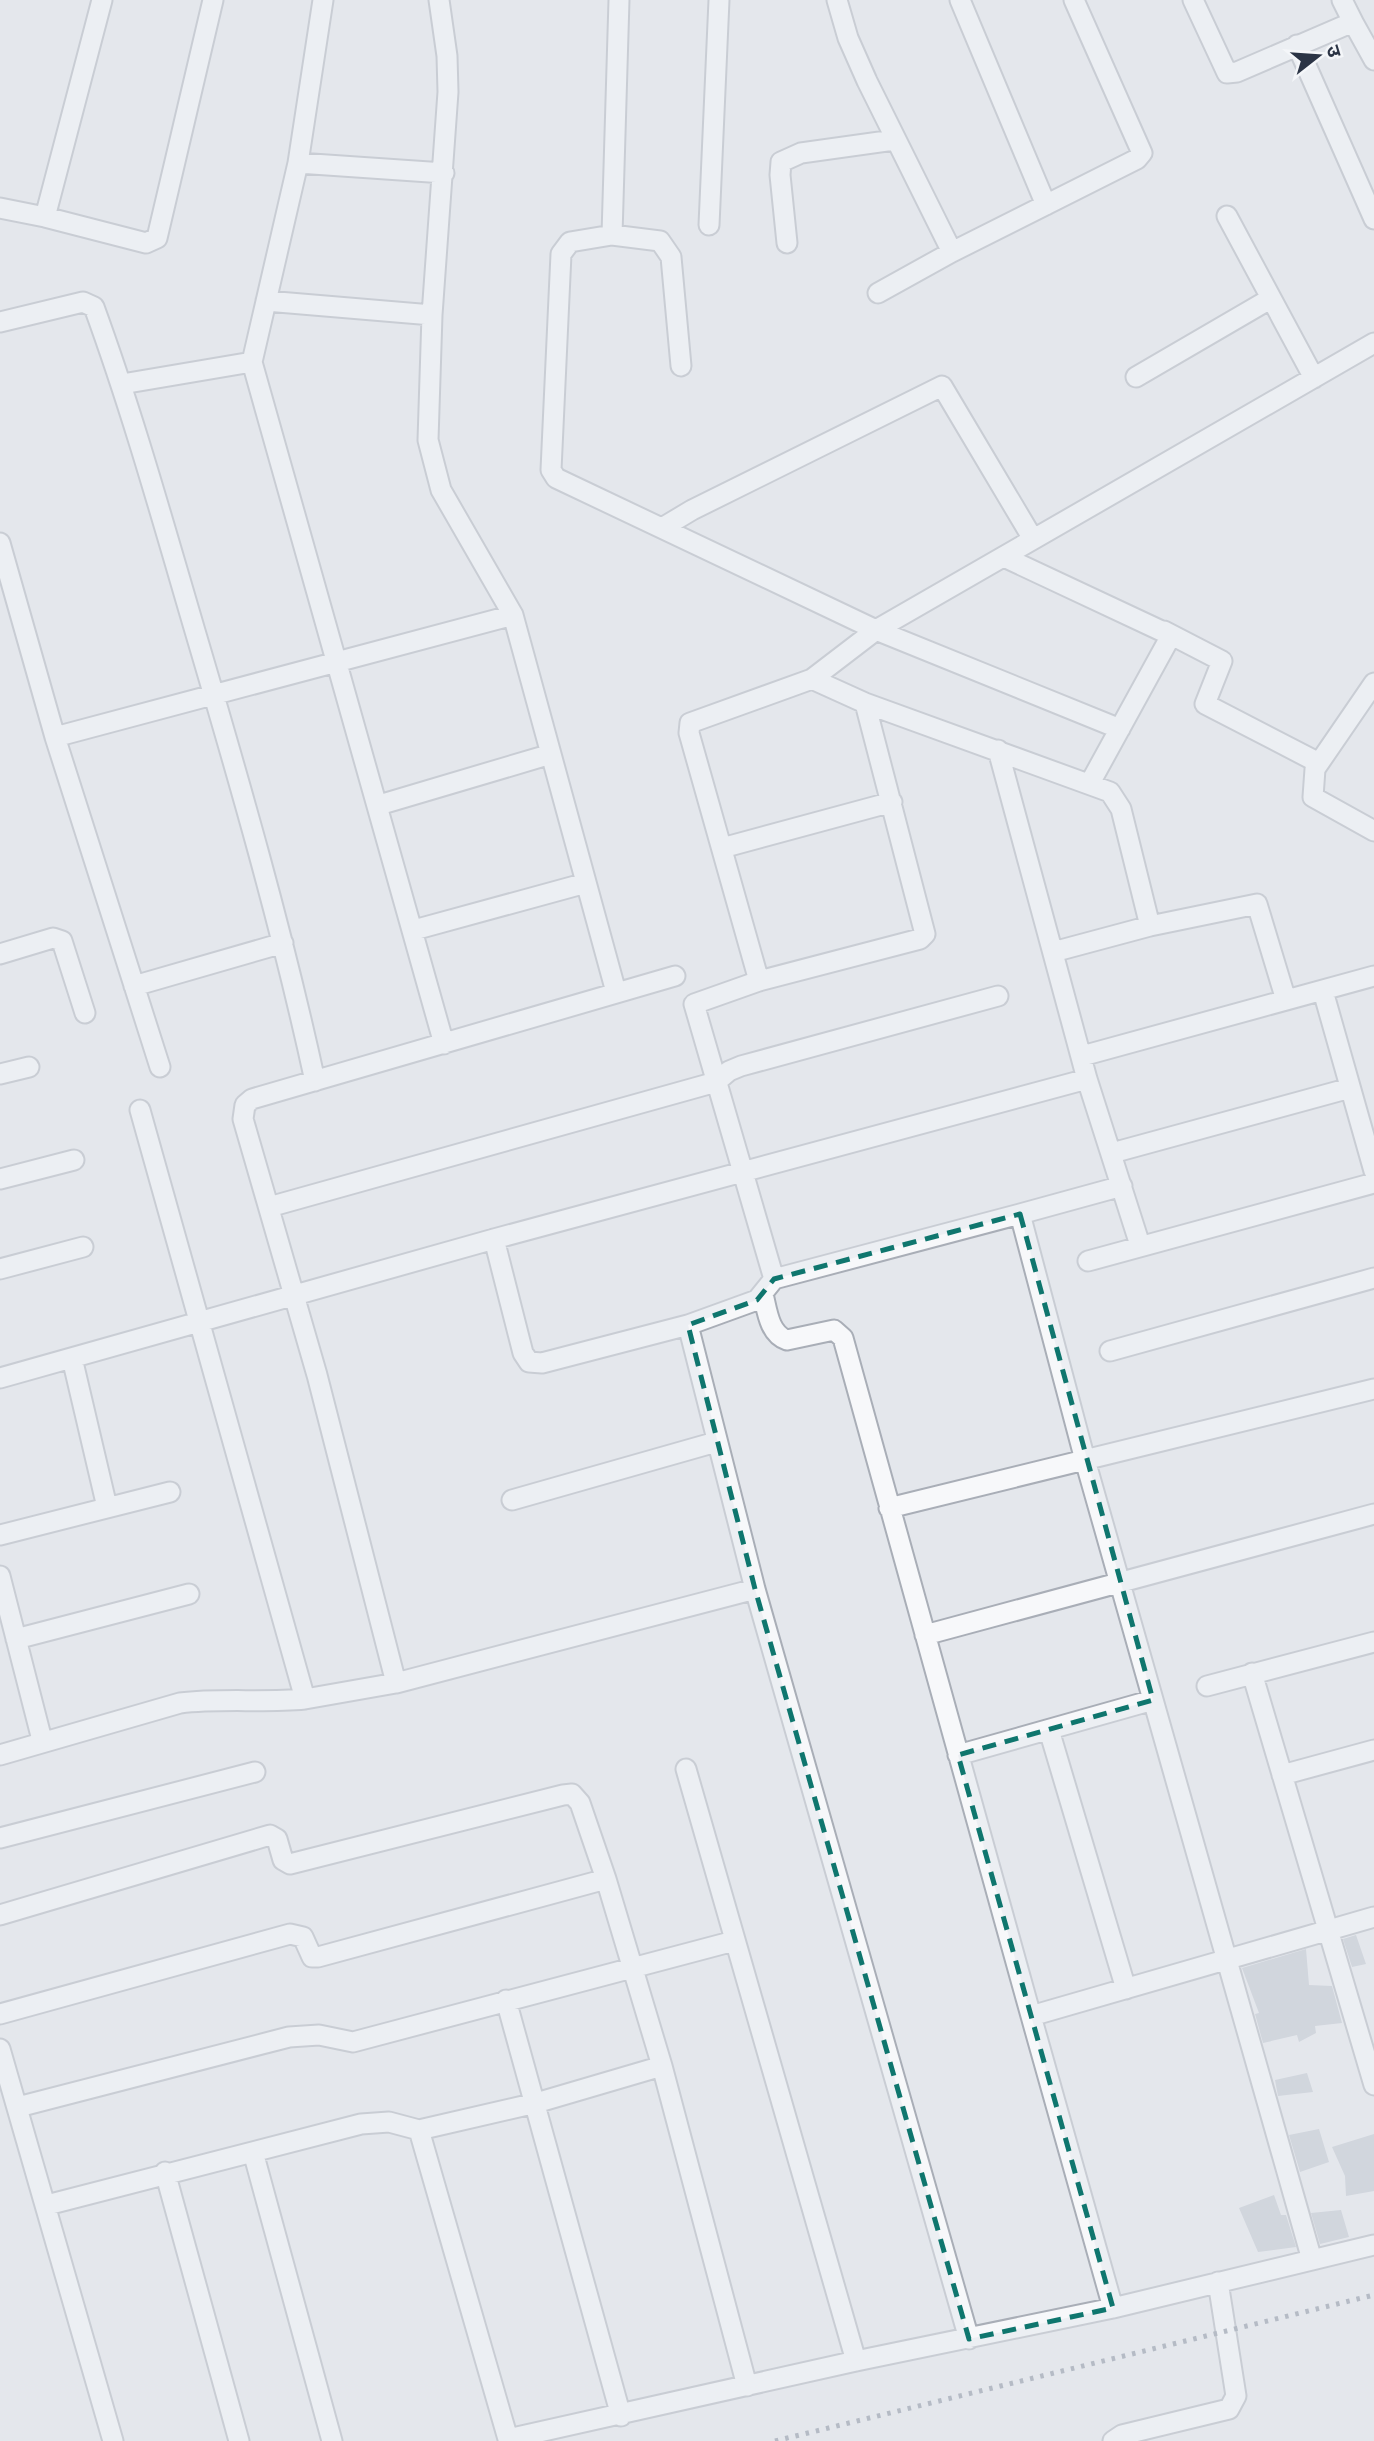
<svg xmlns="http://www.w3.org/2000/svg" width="1374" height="2441" viewBox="0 0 1374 2441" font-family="Figtree,'Noto Sans Devanagari',sans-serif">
<rect width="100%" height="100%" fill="#e4e7ec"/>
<path fill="#bbc0ca" d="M 1356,1935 L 1366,1964 L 1352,1967 L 1343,1939 Z
M 1306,1949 L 1309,1985 L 1332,1986 L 1342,2023 L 1315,2026 L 1316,2033 L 1299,2042 L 1297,2035 L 1263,2043 L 1255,2014 L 1259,2013 L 1242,1968 Z
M 1307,2073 L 1313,2092 L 1278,2096 L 1275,2080 Z
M 1319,2129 L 1329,2162 L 1300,2172 L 1289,2135 Z
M 1374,2134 L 1374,2191 L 1346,2196 L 1345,2176 L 1332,2147 Z
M 1274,2195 L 1281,2215 L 1286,2215 L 1296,2247 L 1258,2252 L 1239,2208 Z
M 1341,2210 L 1349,2237 L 1320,2244 L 1311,2213 Z"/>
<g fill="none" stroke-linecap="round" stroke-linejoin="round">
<defs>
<path id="minor" d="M 102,0 L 45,217 L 146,243 L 157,238 L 213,0
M 323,0 L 298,163 L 252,362 L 444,1044
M 439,0 L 447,56 L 448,92 L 432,315 L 428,440 L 441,490 L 513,615 L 616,992
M 619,0 L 612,235 L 570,242 L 561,254 L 551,470 L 556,478 L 876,630 L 1120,729
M 837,0 L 848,38 L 867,81 L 952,252 L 1137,159 L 1142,153 L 1074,0
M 960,0 L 1046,205
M 1193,0 L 1227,73 L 1237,72 L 1353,22 L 1342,0
M 1353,22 L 1374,60
M 1297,45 L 1374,219
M 298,163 L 444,173
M 0,208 L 45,217
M 1227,216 L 1314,378
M 709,225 L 719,0
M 612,235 L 660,241 L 671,257 L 681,366
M 787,243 L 780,175 L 781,162 L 801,153 L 894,140
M 878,293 L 952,252
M 266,301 L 432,315
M 0,322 L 83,302 L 94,307 C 133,414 163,522 195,631 C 239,780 282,929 315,1081
M 1136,377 L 1270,299
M 122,384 L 252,362
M 662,528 L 692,510 L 942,386 L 1033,539
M 0,543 L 55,737 L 160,1067
M 1004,557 L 1168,634 L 1168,641 L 1090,783
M 1164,631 L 1222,661 L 1205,704 L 1319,763
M 1374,683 L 1315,769 L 1313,797 L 1374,831
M 55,737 L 513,615
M 998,750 L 1087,1079 L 1140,1245
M 379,805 L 551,754
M 722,848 L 892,802
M 1150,926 L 1121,809 L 1110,792 L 865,703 L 812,679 L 876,630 L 1374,343
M 414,930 L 586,883
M 1053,952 L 1150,926 L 1257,904 L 1286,1000
M 0,954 L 53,938 L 62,941 L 85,1013
M 759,981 L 689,733 L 690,723 L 812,679
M 134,986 L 283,943
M 1323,991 L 1374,1171
M 1082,1056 L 1374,976
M 0,1074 L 29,1067
M 140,1110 L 305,1699 L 396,1683 L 755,1589
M 1112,1153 L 1350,1088
M 0,1179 L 74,1160
M 269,1207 L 716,1082 L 729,1071 L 741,1066 L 998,996
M 1020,1214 L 1122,1186
M 494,1239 L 523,1353 L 529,1362 L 542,1363 L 688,1325 L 755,1589 L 969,2339
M 1088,1261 L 1374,1183
M 0,1269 L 83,1247
M 774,1279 L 694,1004 L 759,981 L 920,939 L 925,934 L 865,703
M 763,1294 C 767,1310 769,1334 787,1340 L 834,1330 L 843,1338 L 1031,2016
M 688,1325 L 757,1300 L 774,1279 L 1020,1214 L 1085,1460 L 1312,2260
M 1110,1351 L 1374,1278
M 72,1358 L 107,1507
M 0,1378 L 494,1239 L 1087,1079
M 512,1500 L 716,1442
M 889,1508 L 1374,1389
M 0,1535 L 170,1492
M 0,1576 L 42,1740
M 925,1635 L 1374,1514
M 16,1639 L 189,1594
M 1252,1673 L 1374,2085
M 396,1683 L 317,1375 L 243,1119 L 245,1105 L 252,1099 L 675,976
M 1207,1686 L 1374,1642
M 1049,1730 L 1126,1989
M 0,1755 L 180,1703 C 222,1698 263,1703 305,1699
M 958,1755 L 1153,1700
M 686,1769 L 856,2361
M 1282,1775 L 1374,1750
M 0,1838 L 255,1772
M 0,1915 L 270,1835 L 277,1839 L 283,1860 L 290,1864 L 563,1795 L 572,1794 L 580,1803 L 606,1879
M 506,2000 L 621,2416
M 0,2014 L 290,1934 L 303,1937 L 312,1957 L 318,1957 L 606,1879 L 662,2066 L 747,2386
M 0,2049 L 113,2441
M 662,2066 L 536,2103 L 419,2130 L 508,2439 L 856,2361 L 1113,2308 L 1374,2245
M 18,2107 L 289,2037 L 319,2035 L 353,2042 L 734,1941
M 253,2152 L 332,2441
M 165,2172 L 239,2441
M 47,2205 L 361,2124 L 389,2122 L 419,2130
M 1113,2308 L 1031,2016 L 1374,1917
M 1113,2441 L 1122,2435 L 1229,2409 L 1236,2396 L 1218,2282"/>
</defs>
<use href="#minor" stroke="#a9aeb7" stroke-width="23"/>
<use href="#minor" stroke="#f7f8fa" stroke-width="19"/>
<path stroke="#7d8696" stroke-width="5" stroke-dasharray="3.5 7" stroke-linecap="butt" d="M 775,2441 L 1374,2295"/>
</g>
<path d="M0 0H1374V2441H0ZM 1020,1214 L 1153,1700 L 958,1755 L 1113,2308 L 969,2339 L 755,1589 L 688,1325 L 757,1300 L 774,1279 Z" fill="#e4e7ec" fill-opacity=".55" fill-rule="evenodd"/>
<path fill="none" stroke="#0f766e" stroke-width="5" stroke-dasharray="14 9" stroke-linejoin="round" d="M 1020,1214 L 1153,1700 L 958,1755 L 1113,2308 L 969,2339 L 755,1589 L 688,1325 L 757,1300 L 774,1279 Z"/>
<g transform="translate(1318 56) rotate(73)" stroke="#f4f6f9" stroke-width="5" paint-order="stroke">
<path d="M0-5L12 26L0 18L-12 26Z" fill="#2b3445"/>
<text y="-10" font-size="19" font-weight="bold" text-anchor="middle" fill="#2b3445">उ</text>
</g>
</svg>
